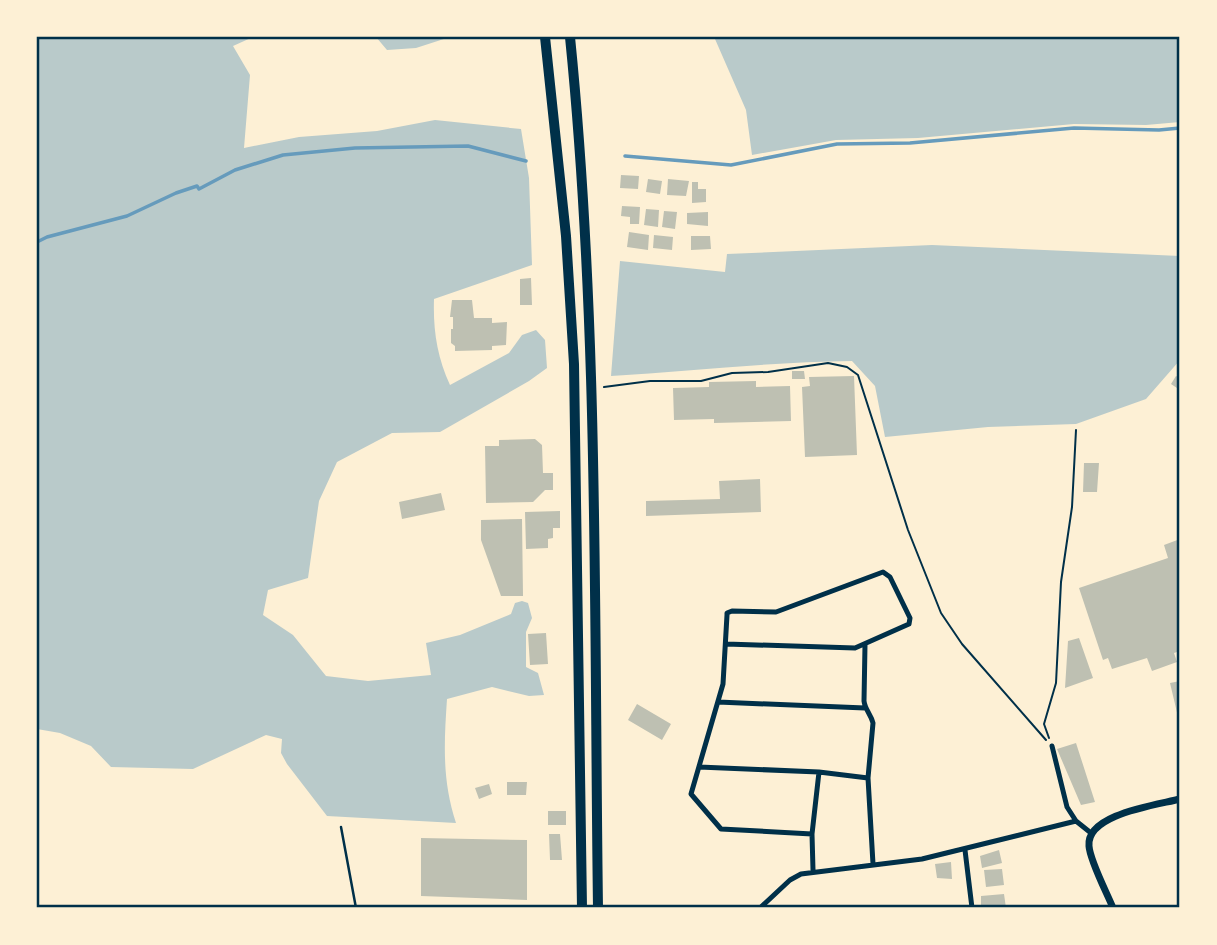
<svg xmlns="http://www.w3.org/2000/svg" width="1217" height="945" viewBox="0 0 1217 945" font-family="Barlow,sans-serif">
<rect width="100%" height="100%" fill="#fdf0d5"/>
<path fill="#b9caca" d="M 37,37 L 253,37 L 233,46 L 250,75 L 244,148 L 299,137 L 377,131 L 435,120 L 521,129 L 529,178 L 532,265 L 434,299 C 433,330 437,357 450,385 L 509,353 L 522,335 L 536,330 L 545,340 L 547,368 L 529,381 L 440,432 L 392,433 L 337,462 L 319,501 L 308,578 L 268,590 L 263,615 L 293,635 L 326,676 L 368,681 L 431,675 L 426,643 L 460,635 L 511,614 L 515,603 L 522,601 L 528,603 L 532,618 L 526,632 L 526,667 L 538,673 L 544,695 L 529,696 L 492,687 L 447,699 C 444,744 442,780 456,823 L 327,816 L 287,764 L 281,753 L 282,739 L 266,735 L 193,769 L 111,767 L 91,746 L 60,733 L 37,729 Z
M 376,37 L 450,37 L 416,48 L 387,50 Z
M 767,37 L 1180,37 L 1180,122 L 1146,125 L 1074,124 L 918,138 L 836,140 L 752,155 L 746,110 L 715,39 Z
M 932,245 L 1180,256 L 1180,360 L 1146,399 L 1076,424 L 988,427 L 885,437 L 875,386 L 852,361 C 771,362 691,371 611,376 L 620,261 L 725,272 L 727,254 Z"/>
<g fill="none" stroke-linecap="round" stroke-linejoin="round">
<path stroke="#669bbc" stroke-width="3.5" d="M 625,156 L 731,165 L 837,144 L 910,143 L 1074,128 L 1159,130 L 1180,128
M 37,242 L 47,237 L 127,216 L 176,193 L 197,186 L 199,189 L 235,170 L 283,155 L 355,148 L 468,146 L 526,161"/>
</g>
<path fill="#bec0b2" d="M 621,175 L 639,176 L 638,189 L 620,188 Z
M 648,179 L 662,181 L 660,194 L 646,192 Z
M 668,179 L 689,181 L 686,196 L 667,195 Z
M 692,182 L 698,182 L 698,189 L 706,189 L 706,202 L 692,203 Z
M 622,206 L 640,207 L 639,224 L 630,224 L 630,217 L 621,216 Z
M 646,209 L 659,210 L 658,227 L 644,225 Z
M 664,211 L 677,212 L 675,229 L 662,227 Z
M 708,212 L 708,226 L 687,224 L 687,213 Z
M 629,232 L 649,235 L 648,250 L 627,247 Z
M 654,235 L 673,237 L 672,250 L 653,248 Z
M 691,236 L 710,236 L 711,249 L 691,250 Z
M 531,278 L 532,305 L 520,305 L 520,279 Z
M 452,300 L 472,300 L 474,318 L 492,318 L 492,323 L 507,322 L 506,345 L 492,346 L 492,350 L 455,351 L 455,346 L 451,343 L 451,329 L 453,329 L 453,317 L 450,317 Z
M 792,371 L 804,371 L 805,379 L 792,379 Z
M 854,376 L 857,455 L 805,457 L 802,387 L 810,386 L 809,377 Z
M 1176,376 L 1180,378 L 1180,390 L 1171,384 Z
M 756,381 L 756,387 L 790,386 L 791,421 L 714,423 L 714,419 L 674,420 L 673,388 L 709,387 L 709,382 Z
M 535,439 L 542,445 L 543,473 L 553,473 L 553,490 L 545,490 L 533,502 L 486,503 L 485,446 L 499,446 L 499,440 Z
M 1084,463 L 1099,463 L 1097,492 L 1083,492 Z
M 760,479 L 761,512 L 646,516 L 646,501 L 720,499 L 719,481 Z
M 441,493 L 445,510 L 402,519 L 399,502 Z
M 560,511 L 560,528 L 553,528 L 553,538 L 548,539 L 548,548 L 526,549 L 525,512 Z
M 522,519 L 523,596 L 501,596 L 481,540 L 481,520 Z
M 1180,539 L 1180,651 L 1174,653 L 1177,662 L 1152,671 L 1147,658 L 1112,669 L 1108,658 L 1103,660 L 1079,588 L 1168,558 L 1164,545 Z
M 546,633 L 548,664 L 530,665 L 528,634 Z
M 1079,638 L 1093,678 L 1065,688 L 1068,641 Z
M 1180,681 L 1180,721 L 1179,721 L 1170,683 Z
M 637,704 L 671,724 L 662,740 L 628,720 Z
M 1076,743 L 1095,802 L 1081,805 L 1057,749 Z
M 507,782 L 527,782 L 526,795 L 507,795 Z
M 489,784 L 492,794 L 479,799 L 475,788 Z
M 548,811 L 566,811 L 566,825 L 548,825 Z
M 549,834 L 560,834 L 562,860 L 550,860 Z
M 421,838 L 527,840 L 527,900 L 421,896 Z
M 999,850 L 1002,863 L 982,868 L 980,856 Z
M 951,862 L 952,879 L 937,878 L 935,864 Z
M 1002,869 L 1004,885 L 986,887 L 984,870 Z
M 1004,894 L 1006,908 L 981,908 L 981,896 Z"/>
<g fill="none" stroke-linecap="round" stroke-linejoin="round">
<path stroke="#003049" stroke-width="2" d="M 604,387 L 650,381 L 701,381 L 732,373 L 768,372 L 828,363 L 847,367 L 858,375 L 908,530 L 941,613 L 962,644 L 1046,740
M 1049,738 L 1044,724 L 1056,683 L 1061,582 L 1072,507 L 1076,430"/>
<path stroke="#003049" stroke-width="2.5" d="M 341,827 L 356,908"/>
<path stroke="#003049" stroke-width="5" d="M 726,644 L 855,648 L 909,624 L 910,618 L 890,577 L 883,572 L 776,612 L 732,611 L 727,613 L 727,615 L 723,684 L 691,794 L 721,829 L 812,834 L 813,870
M 865,645 L 864,701 C 865,710 871,714 873,723 L 868,778 L 873,864
M 718,702 L 865,708
M 1052,746 L 1067,807 L 1076,821 L 1091,833
M 699,767 L 819,772 L 868,778
M 812,834 L 819,772
M 965,850 L 972,908
M 760,908 L 790,880 L 801,874 L 922,859 L 1076,821"/>
<path stroke="#003049" stroke-width="7" d="M 1113,908 C 1107,893 1090,861 1089,846 C 1086,814 1157,805 1180,799"/>
<path stroke="#003049" stroke-width="10" d="M 545,37 L 566,236 L 574,364 L 582,908
M 570,37 C 599,326 594,618 598,908"/>
</g>
<rect width="1217" height="945" fill="none" stroke="#fdf0d5" stroke-width="77"/>
<rect x="38" y="38" width="1140" height="868" fill="none" stroke="#003049" stroke-width="2.5"/>
</svg>
